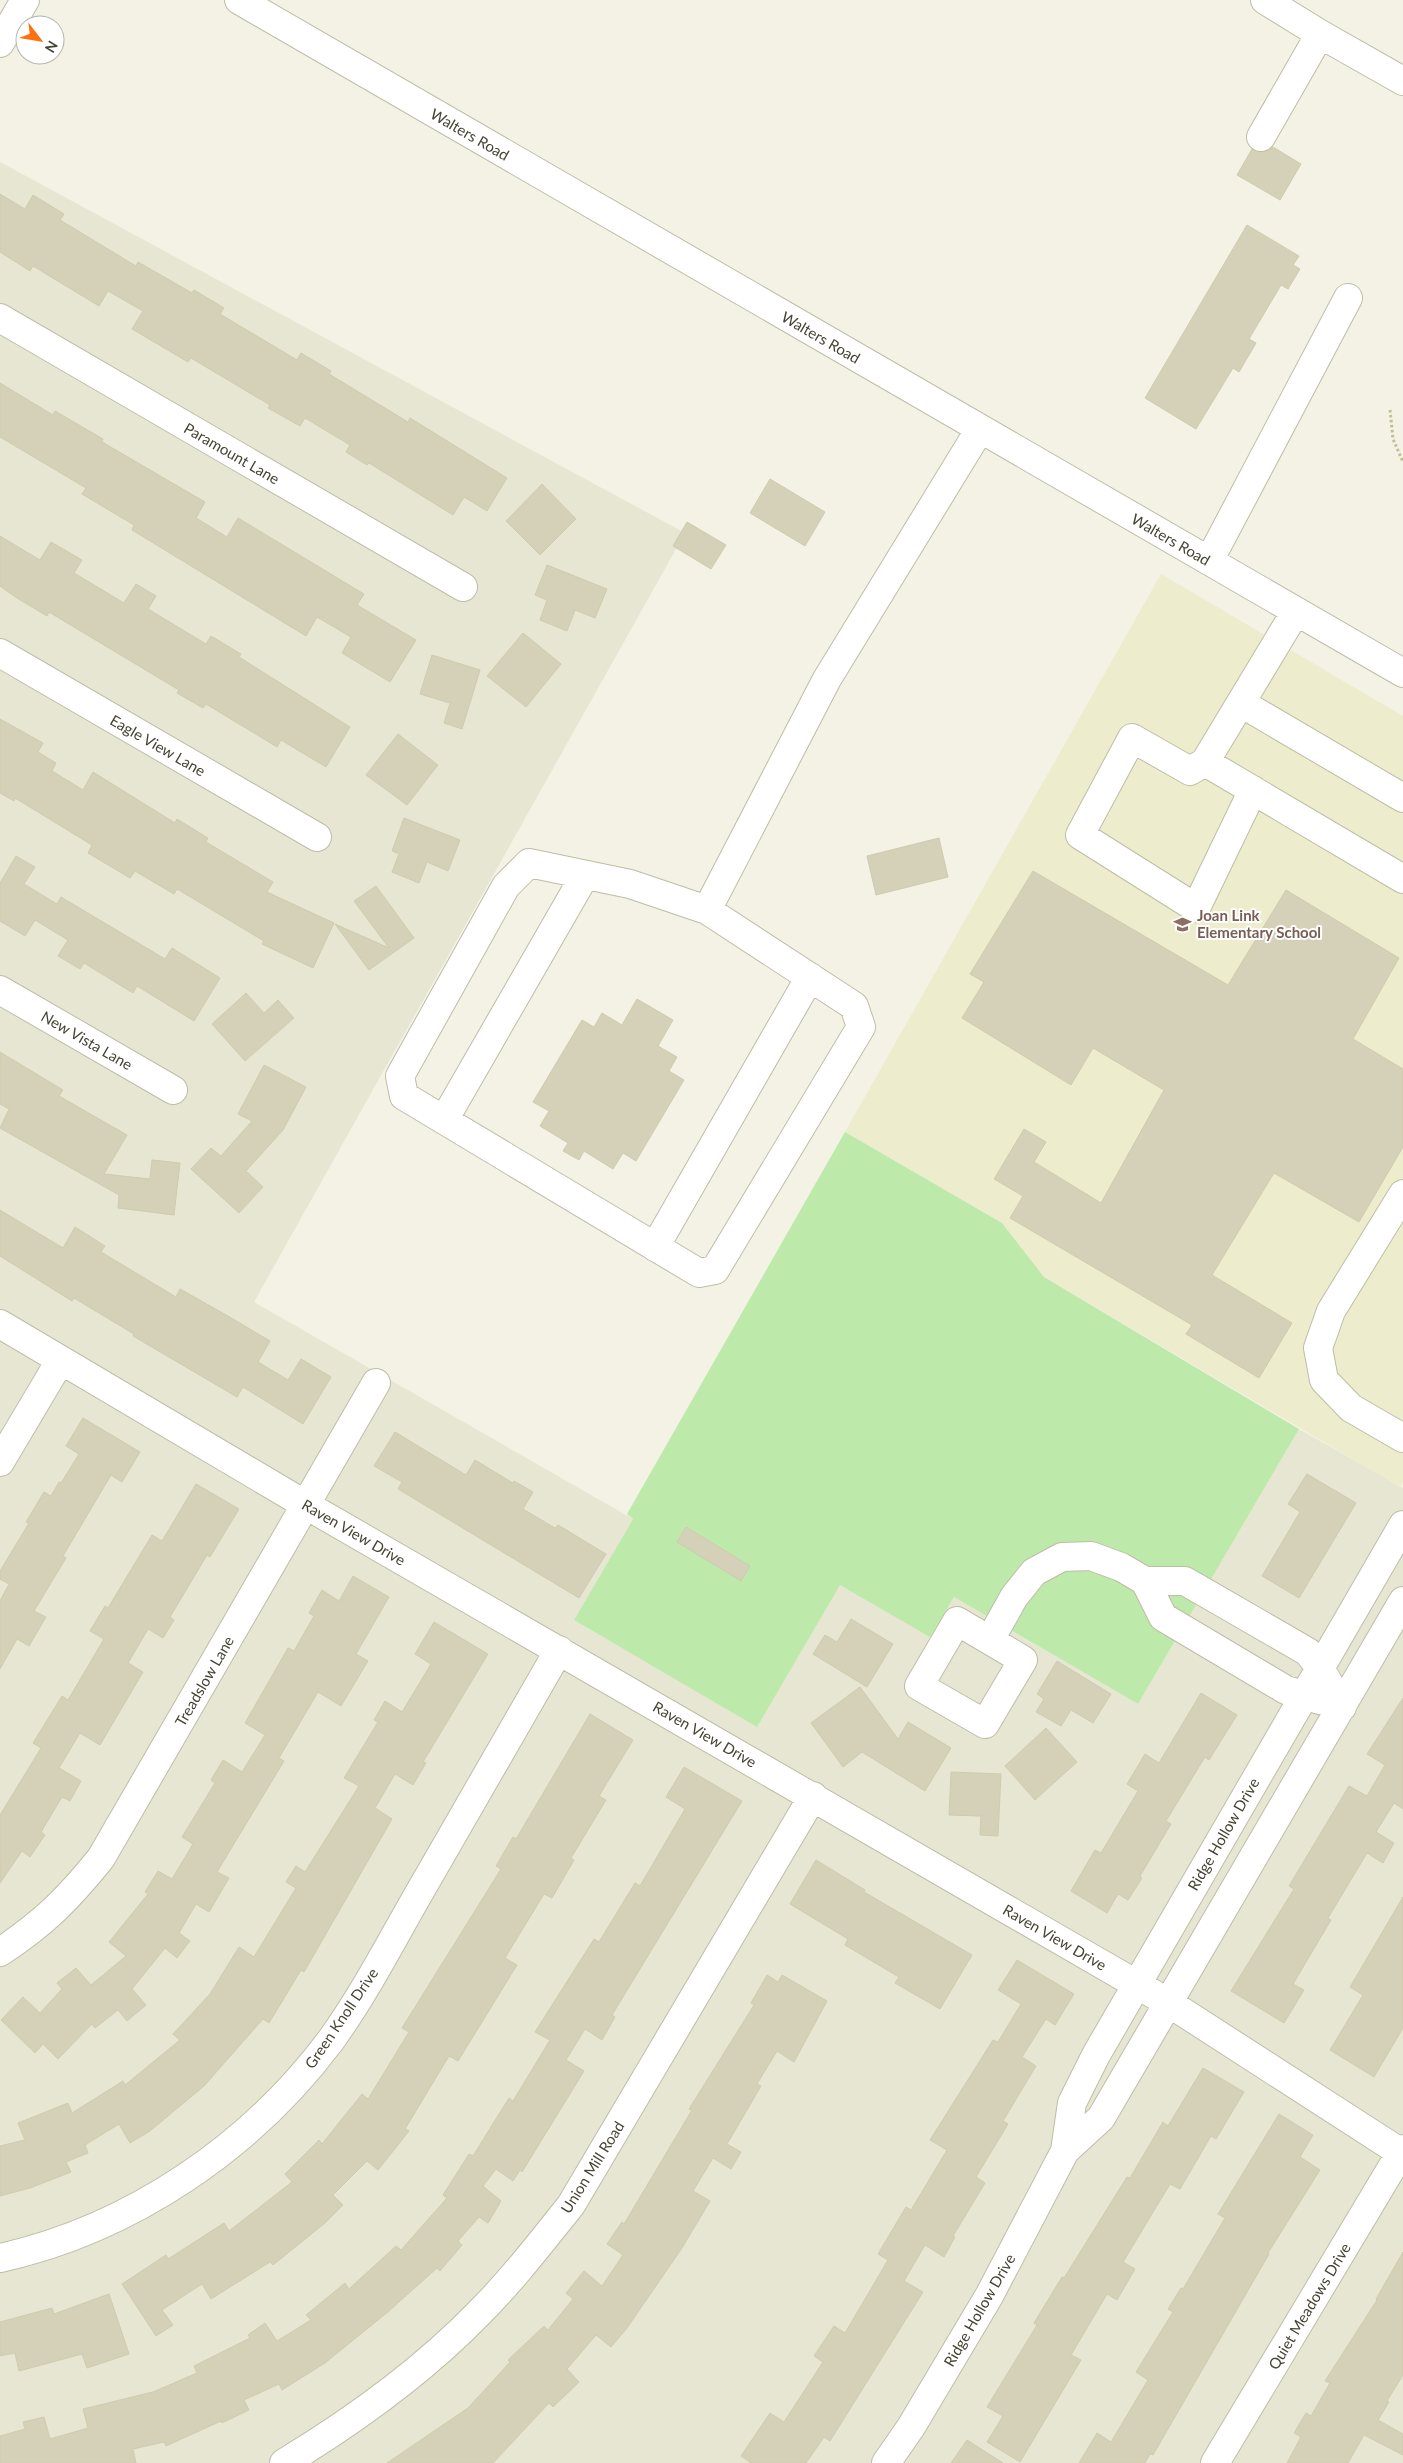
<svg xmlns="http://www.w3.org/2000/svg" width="1403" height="2463" viewBox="0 0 1403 2463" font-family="Lato,sans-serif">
<rect width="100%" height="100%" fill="#f3f2e4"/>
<path fill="#e7e6d2" d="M 0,162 L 685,533 L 254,1302 L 633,1519 L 574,1620 L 757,1726 L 840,1584 L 930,1636 L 954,1597 L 1138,1704 L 1299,1429 L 1403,1488 L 1403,2463 L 0,2463 Z"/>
<path fill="#edeccd" d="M 1161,574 L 1403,716 L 1403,1482 L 1400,1487 L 1044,1277 L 1002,1223 L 845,1132 Z"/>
<path fill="#bde9ab" d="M 845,1132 L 1002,1223 L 1044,1277 L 1299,1429 L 1138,1704 L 954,1597 L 930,1637 L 840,1585 L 757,1727 L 574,1620 L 633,1519 L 627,1514 Z"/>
<path fill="#d5d1b9" stroke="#d0cbac" d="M 1273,147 L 1301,164 L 1280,200 L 1237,175 L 1252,149 L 1262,153 Z
M 0,194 L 25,209 L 33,195 L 64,214 L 60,220 L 136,266 L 138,262 L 192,293 L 194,290 L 224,308 L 220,314 L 297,360 L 301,353 L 331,371 L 329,374 L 408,422 L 410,418 L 507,478 L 487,511 L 464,497 L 453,515 L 369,463 L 367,465 L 346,452 L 350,445 L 305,418 L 300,426 L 268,408 L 270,405 L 191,358 L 188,362 L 132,329 L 143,311 L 108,291 L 99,306 L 33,266 L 30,271 L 0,252 Z
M 1247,225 L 1299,256 L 1293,265 L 1300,269 L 1288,289 L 1281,285 L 1249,339 L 1256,343 L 1239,372 L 1233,368 L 1196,429 L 1145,398 Z
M 0,383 L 53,415 L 55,411 L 103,439 L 102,442 L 205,502 L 196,518 L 227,537 L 238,518 L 364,594 L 357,605 L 416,640 L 390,682 L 342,653 L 351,637 L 317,617 L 306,636 L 132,530 L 134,525 L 82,494 L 86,488 L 0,437 Z
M 770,479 L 825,512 L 805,546 L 750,513 Z
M 542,484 L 576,519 L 540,555 L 506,521 Z
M 687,522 L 726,545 L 711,569 L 673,546 Z
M 0,536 L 40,560 L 51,542 L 82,560 L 74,573 L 124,603 L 136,584 L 156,596 L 148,609 L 206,644 L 211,636 L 241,654 L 239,657 L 350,727 L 326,767 L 281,740 L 277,747 L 206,704 L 203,708 L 177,693 L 179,690 L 49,612 L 47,616 L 17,598 L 0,586 Z
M 547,565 L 607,589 L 595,618 L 575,610 L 567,631 L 540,620 L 547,600 L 535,595 Z
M 523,633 L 561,664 L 526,707 L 487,676 Z
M 432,655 L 480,670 L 462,729 L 444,723 L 450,703 L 420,694 Z
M 0,719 L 43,743 L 38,752 L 56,763 L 52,771 L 83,790 L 93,772 L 175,823 L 177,819 L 208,838 L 206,842 L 273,882 L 267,892 L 334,923 L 313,968 L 262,944 L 264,941 L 177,889 L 174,894 L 135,871 L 130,878 L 88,853 L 92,845 L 15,798 L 14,801 L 0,793 Z
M 398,734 L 438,765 L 407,805 L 366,775 Z
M 404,818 L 460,840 L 448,871 L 427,862 L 419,883 L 392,872 L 399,854 L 392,851 Z
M 939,838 L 948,877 L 876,895 L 867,856 Z
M 16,856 L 35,867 L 24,884 L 57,904 L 61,897 L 165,959 L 172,948 L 220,978 L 194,1021 L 137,986 L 133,993 L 84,963 L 80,969 L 58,956 L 68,940 L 35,920 L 25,936 L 0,921 L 0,883 Z
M 1033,871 L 1228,985 L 1286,890 L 1399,958 L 1353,1039 L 1403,1069 L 1403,1147 L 1359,1222 L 1274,1173 L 1212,1275 L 1292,1323 L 1259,1378 L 1186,1334 L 1192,1325 L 1010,1218 L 1023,1196 L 994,1179 L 1024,1129 L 1046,1142 L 1034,1162 L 1101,1203 L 1164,1090 L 1093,1048 L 1071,1085 L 962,1018 L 984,982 L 970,974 Z
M 376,886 L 414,938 L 369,970 L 335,924 L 389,948 L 354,901 Z
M 246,993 L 264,1013 L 278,1000 L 294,1018 L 245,1061 L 212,1024 Z
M 637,999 L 673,1020 L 658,1046 L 677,1057 L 669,1071 L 684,1080 L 636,1161 L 623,1153 L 613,1169 L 584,1151 L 579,1160 L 563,1151 L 568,1143 L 540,1126 L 549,1111 L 533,1102 L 582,1020 L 594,1027 L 602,1013 L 622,1025 Z
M 0,1052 L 63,1090 L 59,1096 L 127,1135 L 104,1174 L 150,1179 L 152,1160 L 180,1163 L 174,1215 L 118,1208 L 119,1195 L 0,1128 L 9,1109 L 0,1104 Z
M 264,1065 L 306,1087 L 283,1130 L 246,1171 L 263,1187 L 239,1213 L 191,1169 L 211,1148 L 221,1156 L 252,1121 L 238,1114 Z
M 0,1210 L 63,1248 L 75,1227 L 105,1246 L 101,1252 L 176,1297 L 180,1289 L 228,1316 L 270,1341 L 258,1362 L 288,1380 L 301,1359 L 331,1377 L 303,1424 L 243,1387 L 237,1397 L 133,1336 L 134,1334 L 74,1298 L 72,1301 L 0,1256 Z
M 83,1418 L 140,1452 L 122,1482 L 111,1475 L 63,1556 L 66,1558 L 34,1611 L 46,1617 L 29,1646 L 17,1639 L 0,1669 L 0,1601 L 9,1584 L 0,1579 L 0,1571 L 29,1523 L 26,1522 L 44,1492 L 51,1496 L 59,1482 L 61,1483 L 79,1454 L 66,1446 Z
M 395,1432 L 466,1475 L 475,1460 L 513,1483 L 514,1481 L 533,1492 L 523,1509 L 555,1528 L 558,1525 L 606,1554 L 579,1598 L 398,1489 L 402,1482 L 374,1466 Z
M 1307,1474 L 1356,1503 L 1299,1598 L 1262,1576 L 1300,1512 L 1288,1504 Z
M 196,1484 L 239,1509 L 210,1557 L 207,1555 L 170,1617 L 174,1620 L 163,1638 L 148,1629 L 128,1663 L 143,1672 L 100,1745 L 80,1733 L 59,1768 L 81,1781 L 70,1801 L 62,1797 L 41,1832 L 45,1835 L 30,1857 L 22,1851 L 0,1883 L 0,1815 L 41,1748 L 33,1743 L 62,1696 L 68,1700 L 104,1639 L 90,1631 L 105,1606 L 108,1608 L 152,1535 L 162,1541 Z
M 686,1527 L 750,1566 L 741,1581 L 677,1542 Z
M 353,1576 L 389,1597 L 356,1654 L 368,1661 L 341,1706 L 318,1692 L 279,1758 L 284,1761 L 217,1872 L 229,1878 L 209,1912 L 196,1904 L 179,1933 L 190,1941 L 177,1958 L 165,1948 L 132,1989 L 146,2005 L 127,2021 L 118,2010 L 95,2028 L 92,2024 L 58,2059 L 43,2044 L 35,2053 L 1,2020 L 23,1997 L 40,2013 L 62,1989 L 57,1983 L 76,1968 L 91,1985 L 126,1956 L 109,1942 L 148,1894 L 145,1892 L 158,1871 L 172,1879 L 193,1844 L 182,1837 L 215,1783 L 211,1780 L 223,1760 L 242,1772 L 265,1735 L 245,1723 L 288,1648 L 294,1651 L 314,1616 L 309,1613 L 322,1590 L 339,1601 Z
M 851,1619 L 893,1644 L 867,1687 L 813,1654 L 825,1635 L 837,1642 Z
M 434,1622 L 488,1654 L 423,1762 L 426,1763 L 413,1785 L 395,1774 L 375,1808 L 392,1819 L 304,1972 L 301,1970 L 269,2023 L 263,2019 L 204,2086 L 150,2131 L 130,2143 L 119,2124 L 85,2145 L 88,2153 L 66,2162 L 71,2172 L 30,2188 L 0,2196 L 0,2146 L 25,2140 L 18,2123 L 68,2103 L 72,2113 L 123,2081 L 125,2085 L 180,2040 L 173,2034 L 210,1994 L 239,1947 L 254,1957 L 296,1888 L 286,1882 L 296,1866 L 305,1872 L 359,1786 L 344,1778 L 378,1722 L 374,1720 L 385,1701 L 402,1712 L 431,1664 L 415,1654 Z
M 1057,1661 L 1111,1694 L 1093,1723 L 1071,1710 L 1061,1726 L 1036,1712 L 1044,1699 L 1037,1694 Z
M 860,1687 L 898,1739 L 908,1722 L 951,1748 L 925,1791 L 862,1752 L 843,1767 L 811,1723 Z
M 1201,1693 L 1237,1715 L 1209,1760 L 1205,1757 L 1166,1821 L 1171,1824 L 1140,1876 L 1142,1878 L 1128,1900 L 1118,1894 L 1107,1913 L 1071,1891 L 1095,1850 L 1101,1853 L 1138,1791 L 1127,1784 L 1145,1754 L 1159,1763 Z
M 1403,1698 L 1403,1809 L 1394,1803 L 1376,1832 L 1394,1843 L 1383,1863 L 1367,1853 L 1328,1918 L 1331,1920 L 1293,1984 L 1304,1990 L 1284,2023 L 1231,1991 L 1294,1889 L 1289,1886 L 1349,1786 L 1367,1796 L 1385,1765 L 1367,1754 Z
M 590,1714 L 633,1740 L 599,1796 L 606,1800 L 571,1858 L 574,1860 L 552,1898 L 544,1894 L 505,1958 L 517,1965 L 458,2061 L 449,2056 L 405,2129 L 409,2131 L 378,2170 L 367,2161 L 333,2195 L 343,2205 L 325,2223 L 273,2265 L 270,2262 L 211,2299 L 202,2284 L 162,2310 L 173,2325 L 156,2336 L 122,2284 L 166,2255 L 168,2259 L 224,2223 L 229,2231 L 292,2182 L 285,2174 L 319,2140 L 322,2144 L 362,2094 L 368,2099 L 409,2032 L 402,2028 L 501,1869 L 496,1866 L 513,1837 L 516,1839 Z
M 1046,1728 L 1077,1762 L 1035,1800 L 1005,1766 Z
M 684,1767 L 742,1801 L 612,2015 L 615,2017 L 602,2040 L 585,2029 L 566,2060 L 584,2071 L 522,2172 L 520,2170 L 513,2181 L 496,2169 L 483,2186 L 501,2201 L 488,2223 L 479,2217 L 458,2241 L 462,2245 L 440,2271 L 437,2268 L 389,2311 L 325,2363 L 282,2390 L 279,2384 L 244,2400 L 249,2410 L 222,2423 L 221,2421 L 166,2446 L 164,2442 L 133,2449 L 136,2463 L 0,2463 L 0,2436 L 25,2429 L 23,2422 L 44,2417 L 50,2439 L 88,2428 L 83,2409 L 153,2392 L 197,2373 L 194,2366 L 250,2338 L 248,2335 L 265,2323 L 277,2341 L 311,2320 L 306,2315 L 345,2283 L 349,2289 L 396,2246 L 401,2250 L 447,2198 L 443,2195 L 469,2154 L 473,2156 L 509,2098 L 513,2101 L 550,2040 L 535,2032 L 594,1939 L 599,1942 L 635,1883 L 640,1886 L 685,1809 L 666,1797 Z
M 951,1772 L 1001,1774 L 998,1836 L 980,1835 L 981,1816 L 949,1815 Z
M 816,1860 L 865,1890 L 864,1892 L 972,1955 L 940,2009 L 895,1983 L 899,1977 L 845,1945 L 848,1939 L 790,1904 Z
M 1403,1897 L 1403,2028 L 1374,2077 L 1330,2050 L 1363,1995 L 1350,1987 Z
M 1017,1960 L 1074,1994 L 1055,2025 L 1046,2019 L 1022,2057 L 1036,2066 L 1003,2121 L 1008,2124 L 976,2177 L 985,2183 L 953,2236 L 955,2237 L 944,2257 L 925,2245 L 904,2281 L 923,2292 L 830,2441 L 824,2437 L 806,2463 L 751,2463 L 741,2456 L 770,2413 L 784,2422 L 823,2362 L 814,2356 L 834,2326 L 845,2333 L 888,2260 L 878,2254 L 906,2207 L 911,2210 L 947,2150 L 930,2140 L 993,2040 L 998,2042 L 1021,2004 L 998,1990 Z
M 767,1975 L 778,1982 L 782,1975 L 827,2001 L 794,2062 L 777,2051 L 757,2084 L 761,2086 L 727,2144 L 741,2152 L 731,2169 L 713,2158 L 693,2191 L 710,2201 L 682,2248 L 627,2328 L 611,2347 L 596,2335 L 567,2369 L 579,2382 L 553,2407 L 549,2403 L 493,2463 L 387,2463 L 468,2408 L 510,2362 L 508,2360 L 544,2326 L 548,2330 L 573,2299 L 566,2293 L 584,2271 L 602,2286 L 623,2255 L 607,2244 L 622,2222 L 624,2224 L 692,2110 L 689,2109 L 754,2005 L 751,2003 Z
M 1203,2068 L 1244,2092 L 1216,2139 L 1211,2136 L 1180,2189 L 1170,2184 L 1123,2262 L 1135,2269 L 1117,2300 L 1107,2294 L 1071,2355 L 1081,2360 L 1020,2462 L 987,2442 L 1003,2416 L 987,2407 L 1037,2325 L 1034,2323 L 1062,2277 L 1064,2278 L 1127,2177 L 1130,2178 L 1163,2122 L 1168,2126 Z
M 1279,2114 L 1313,2135 L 1300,2157 L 1320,2170 L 1268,2253 L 1269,2254 L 1153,2455 L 1150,2454 L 1145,2463 L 1079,2463 L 1097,2433 L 1111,2442 L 1148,2380 L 1136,2372 L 1173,2312 L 1168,2309 L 1181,2288 L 1183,2289 L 1225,2218 L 1218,2214 Z
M 1403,2252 L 1403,2375 L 1387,2401 L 1389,2402 L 1378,2420 L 1403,2434 L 1403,2455 L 1364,2435 L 1348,2463 L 1287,2463 L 1301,2437 L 1294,2433 L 1306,2413 L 1311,2416 L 1330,2383 L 1325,2381 L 1377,2300 L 1376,2299 Z
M 109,2294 L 129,2354 L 87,2368 L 82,2354 L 19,2371 L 15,2353 L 0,2356 L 0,2322 L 52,2308 L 54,2314 Z
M 967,2440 L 1003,2463 L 951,2463 Z"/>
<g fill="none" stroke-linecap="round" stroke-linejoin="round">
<defs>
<path id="minor" d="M 239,0 L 1403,673
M 1265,0 L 1320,34
M 0,43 L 25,0
M 1261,137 L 1320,34 L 1403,81
M 0,318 L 463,587
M 1209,561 L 1348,298
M 0,653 L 317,837
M 1241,703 L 1403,798
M 1205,762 L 1403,879
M 1253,790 L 1196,908 L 1080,835 L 1132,738 L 1190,771 L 1205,762 L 1296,611
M 707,910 L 854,1006 L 861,1027 L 715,1270 L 699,1273 L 404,1096 L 400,1076 L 506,886 L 529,863 L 630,884 L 707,910 L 827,679 L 980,429
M 0,990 L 173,1090
M 444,1120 L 585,875
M 1403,1194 L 1331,1311 L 1318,1348 L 1324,1380 L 1351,1408 L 1403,1438
M 655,1247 L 810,977
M 0,1324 L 306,1505 L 1169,2003 L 1403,2154
M 0,1462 L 60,1361
M 1145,1581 L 1163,1617 L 1286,1690 L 1320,1700
M 957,1621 L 1023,1660 L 985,1724 L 919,1686 Z
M 990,1640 L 1014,1597 L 1034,1572 L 1062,1557 L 1091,1556 L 1121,1567 L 1145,1581 L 1185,1581 L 1308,1652 L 1320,1668 L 1342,1707
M 0,1952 C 44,1923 68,1899 101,1858 L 376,1383
M 1065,2151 L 1101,2118 L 1403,1601
M 0,2258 C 131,2229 251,2147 331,2040 C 367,1990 395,1934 426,1881 C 470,1804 514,1727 559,1650
M 284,2463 C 355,2420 422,2372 480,2312 C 513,2279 542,2241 571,2205 L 813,1796
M 886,2463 L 911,2427 L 989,2296 L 1065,2151 L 1072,2103 L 1096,2055 L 1403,1525
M 1215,2463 L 1403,2149"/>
</defs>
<use href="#minor" stroke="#bfbda6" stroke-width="30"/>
<path stroke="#c1bd97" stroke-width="3" stroke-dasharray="2.5 2.5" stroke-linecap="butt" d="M 1390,410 L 1393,439 L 1403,462"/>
<use href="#minor" stroke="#fff" stroke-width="28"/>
</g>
<defs>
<symbol id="school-bare" viewBox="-9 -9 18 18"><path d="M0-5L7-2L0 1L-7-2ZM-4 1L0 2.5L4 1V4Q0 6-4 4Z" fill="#8d6e63" stroke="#fff" stroke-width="2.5" paint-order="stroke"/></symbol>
</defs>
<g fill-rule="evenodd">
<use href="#school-bare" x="1170" y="912" width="25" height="25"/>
</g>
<g text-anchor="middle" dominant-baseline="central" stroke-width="4" stroke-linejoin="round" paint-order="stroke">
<g font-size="15" fill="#454334" stroke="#fff">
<text transform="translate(470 134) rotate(30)">Walters Road</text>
<text transform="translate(821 337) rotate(30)">Walters Road</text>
<text transform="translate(232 453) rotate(30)">Paramount Lane</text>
<text transform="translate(1171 539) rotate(30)">Walters Road</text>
<text transform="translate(158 745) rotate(30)">Eagle View Lane</text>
<text transform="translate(87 1040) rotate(30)">New Vista Lane</text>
<text transform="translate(354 1532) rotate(30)">Raven View Drive</text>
<text transform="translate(204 1681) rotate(-60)">Treadslow Lane</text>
<text transform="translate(705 1734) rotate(30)">Raven View Drive</text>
<text transform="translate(1223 1834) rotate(-60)">Ridge Hollow Drive</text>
<text transform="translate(1055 1937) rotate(30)">Raven View Drive</text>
<text transform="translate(341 2018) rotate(-56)">Green Knoll Drive</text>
<text transform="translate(592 2167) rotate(-58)">Union Mill Road</text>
<text transform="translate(1309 2306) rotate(-59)">Quiet Meadows Drive</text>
<text transform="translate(979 2310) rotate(-60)">Ridge Hollow Drive</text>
</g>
<g font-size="15" font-weight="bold" fill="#785e54" stroke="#fff" text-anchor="start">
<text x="1197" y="915">Joan Link<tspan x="1197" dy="17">Elementary School</tspan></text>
</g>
</g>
<g transform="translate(40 40) rotate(121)"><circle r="24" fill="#ffffff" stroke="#b5b4ae"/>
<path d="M0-4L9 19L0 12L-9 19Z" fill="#ff710f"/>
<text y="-8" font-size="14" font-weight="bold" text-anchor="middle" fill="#454334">N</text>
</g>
</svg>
